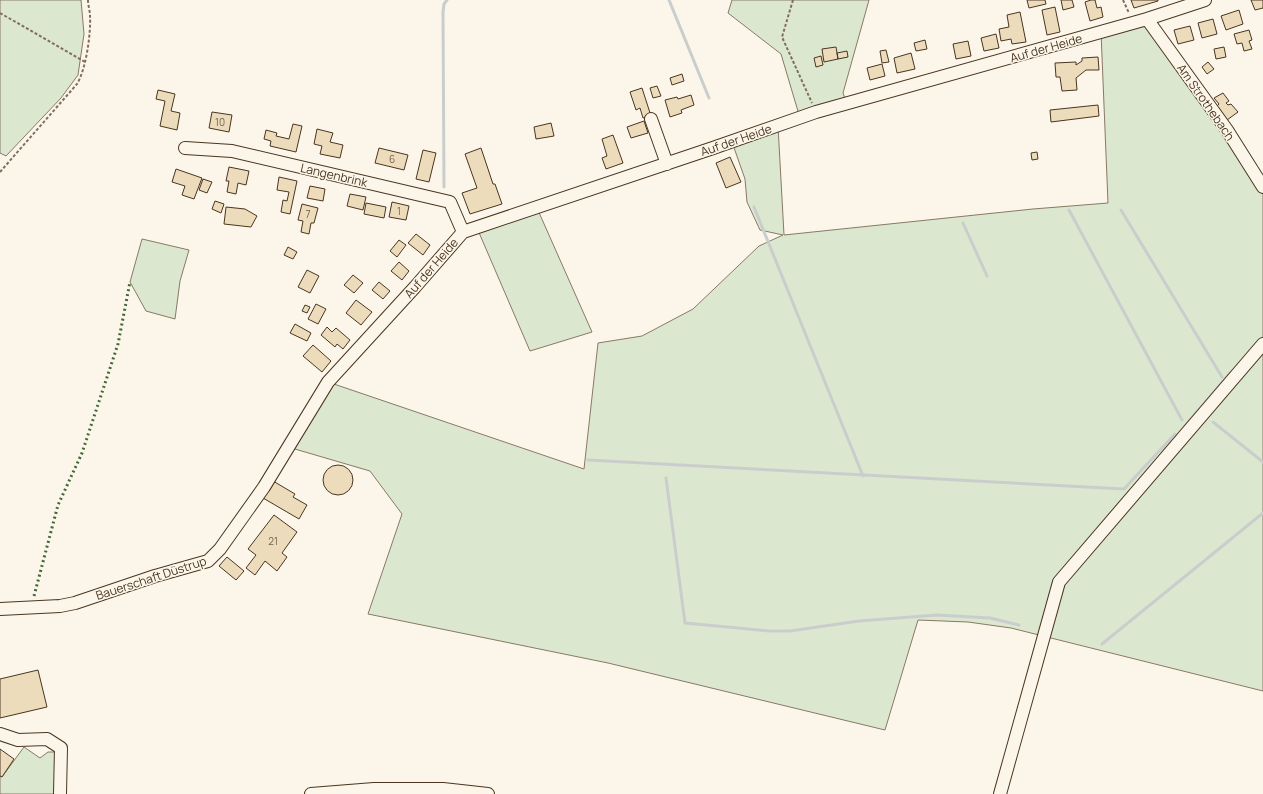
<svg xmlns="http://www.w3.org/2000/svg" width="1263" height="794" viewBox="0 0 1263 794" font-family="Manrope,sans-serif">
<rect width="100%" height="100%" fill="#fbf6e9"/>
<path fill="#dce7d0" stroke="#887966" d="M 0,0 L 81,0 L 84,34 L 78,75 L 61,98 L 6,156 L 0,153 Z
M 732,0 L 869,0 L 843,93 L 847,104 L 800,118 L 781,54 L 728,13 Z
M 1147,19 L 1263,187 L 1263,691 L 1011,628 L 968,622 L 918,620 L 885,730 L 608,663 L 368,614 L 402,514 L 370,471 L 288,447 L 328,382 L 584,469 L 598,343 L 642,336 L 693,309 L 759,246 L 783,235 L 760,230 L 747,202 L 745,179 L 732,142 L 778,126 L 784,235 L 1033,209 L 1108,203 L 1101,32 Z
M 537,208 L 592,332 L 530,351 L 477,228 Z
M 142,239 L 189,250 L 180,281 L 175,319 L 146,311 L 130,282 Z
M 24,747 L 40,758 L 48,752 L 56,752 L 54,794 L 0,794 L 0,776 L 2,777 Z"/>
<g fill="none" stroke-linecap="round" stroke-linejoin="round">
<path stroke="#c9cecd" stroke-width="3" d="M 669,0 L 709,98
M 444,187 L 443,12 L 444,4 L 447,0
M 754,207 L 863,476
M 1069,210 L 1182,420
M 1121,210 L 1222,377
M 963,223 L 987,276
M 1213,422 L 1263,462
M 1185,426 L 1230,373
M 588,460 L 1124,489 L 1175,434
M 666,478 L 685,623 L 769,631 L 790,631 L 859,621 L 937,615 L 990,618 L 1019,625
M 1102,644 L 1263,513"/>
</g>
<path fill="#ecdcbc" stroke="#4a3520" d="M 1027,0 L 1045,0 L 1046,4 L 1029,8 Z
M 1061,0 L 1072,0 L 1074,7 L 1063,10 Z
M 1091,0 L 1095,0 L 1097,8 L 1101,7 L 1103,17 L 1090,21 L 1085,2 Z
M 1131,0 L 1158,0 L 1158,1 L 1134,8 Z
M 1251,0 L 1263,0 L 1263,8 L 1255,10 Z
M 1055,7 L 1060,32 L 1047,35 L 1042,10 Z
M 1239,10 L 1243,24 L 1226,30 L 1221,16 Z
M 1020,12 L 1026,42 L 1012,44 L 1011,39 L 1001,41 L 999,29 L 1009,27 L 1007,15 Z
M 1213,19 L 1217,34 L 1202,38 L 1198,23 Z
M 1190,26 L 1194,40 L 1178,44 L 1174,30 Z
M 1249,30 L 1252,40 L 1249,41 L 1252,49 L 1244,51 L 1242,43 L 1237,44 L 1234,34 Z
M 996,34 L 999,48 L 984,51 L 981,38 Z
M 925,40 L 927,49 L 916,51 L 914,43 Z
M 968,41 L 971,56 L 956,59 L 953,44 Z
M 836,47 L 838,59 L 824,62 L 822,49 Z
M 1224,47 L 1226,57 L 1216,59 L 1214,49 Z
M 886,50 L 889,62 L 882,63 L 880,51 Z
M 847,51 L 848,57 L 838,59 L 837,53 Z
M 911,53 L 915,69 L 897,73 L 894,58 Z
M 821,56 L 823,65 L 816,67 L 814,58 Z
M 1098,57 L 1099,70 L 1086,70 L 1076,78 L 1077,90 L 1062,91 L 1060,77 L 1056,77 L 1055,63 L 1076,62 L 1076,65 L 1082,61 L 1082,58 Z
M 1208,62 L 1214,69 L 1207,74 L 1202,67 Z
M 882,64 L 885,76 L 870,80 L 867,68 Z
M 682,74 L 684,81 L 672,85 L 670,78 Z
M 657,86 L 661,96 L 653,98 L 650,88 Z
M 642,88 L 651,116 L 643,118 L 640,108 L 636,110 L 630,92 Z
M 158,90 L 175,94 L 171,111 L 180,113 L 177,130 L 160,126 L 165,101 L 156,99 Z
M 1223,93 L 1229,101 L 1226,103 L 1228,105 L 1231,104 L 1238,112 L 1227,120 L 1217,106 L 1219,104 L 1214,98 Z
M 691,95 L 694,105 L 681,110 L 682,113 L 670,117 L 665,100 L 677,97 L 678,99 Z
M 1098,105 L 1099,116 L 1051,122 L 1050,110 Z
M 212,112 L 232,115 L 229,132 L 209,128 Z
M 644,121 L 648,133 L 631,138 L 627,127 Z
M 551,123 L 554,136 L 536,139 L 534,127 Z
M 293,124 L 302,126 L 296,152 L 270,146 L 271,141 L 264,139 L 266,130 L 277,133 L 276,136 L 289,139 Z
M 317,129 L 333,133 L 330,142 L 343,145 L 340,158 L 320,154 L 322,146 L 314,144 Z
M 613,135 L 623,163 L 606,169 L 602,158 L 607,156 L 602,139 Z
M 379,148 L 408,155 L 404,170 L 375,163 Z
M 481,148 L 493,184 L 495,184 L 502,204 L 470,214 L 462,193 L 477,188 L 465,154 Z
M 423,150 L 436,153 L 429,182 L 416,179 Z
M 1037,152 L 1038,159 L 1032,160 L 1031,153 Z
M 730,157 L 741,182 L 726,188 L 716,163 Z
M 229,167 L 249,171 L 246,185 L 238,183 L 236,194 L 227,192 L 229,181 L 226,181 Z
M 176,169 L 202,178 L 194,199 L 182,195 L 185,186 L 172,182 Z
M 279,177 L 297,181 L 290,214 L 281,212 L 283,200 L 287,201 L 289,192 L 277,190 Z
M 203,179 L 212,182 L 207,193 L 199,190 Z
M 310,186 L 325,189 L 323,201 L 307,198 Z
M 350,194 L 366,197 L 363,210 L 347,206 Z
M 215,201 L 224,204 L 221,213 L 212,209 Z
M 392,202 L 409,206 L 406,220 L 389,217 Z
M 366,203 L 386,207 L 384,218 L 364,214 Z
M 302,204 L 318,208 L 314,223 L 311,223 L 309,234 L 301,232 L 303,221 L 298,220 Z
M 226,207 L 245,209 L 257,216 L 251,227 L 224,224 Z
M 416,234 L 430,245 L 423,255 L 408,243 Z
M 399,240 L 406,245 L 397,257 L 390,251 Z
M 288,247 L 297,252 L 293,259 L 284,255 Z
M 399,262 L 409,271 L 402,280 L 391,271 Z
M 307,270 L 319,276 L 310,293 L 298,287 Z
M 353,275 L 363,283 L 354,293 L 344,285 Z
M 379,282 L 390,291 L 383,299 L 372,290 Z
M 356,300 L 372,312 L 361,325 L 346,313 Z
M 316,304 L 326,309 L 318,324 L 308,319 Z
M 305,305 L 310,307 L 307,313 L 302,311 Z
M 295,324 L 311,333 L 307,341 L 290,333 Z
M 327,327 L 332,332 L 336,328 L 350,340 L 343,349 L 337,344 L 335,347 L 321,335 Z
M 313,345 L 331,361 L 322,372 L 303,356 Z
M323 480a15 15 0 1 1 30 0a15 15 0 1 1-30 0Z
M 273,481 L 295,494 L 293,497 L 307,505 L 299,519 L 263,498 Z
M 274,515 L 297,532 L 282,553 L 287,557 L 277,571 L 265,561 L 255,575 L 246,568 L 256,555 L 248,549 Z
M 227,557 L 244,571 L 236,580 L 219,566 Z
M 38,670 L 47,707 L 0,718 L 0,679 Z
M 0,749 L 14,759 L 2,777 L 0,776 Z"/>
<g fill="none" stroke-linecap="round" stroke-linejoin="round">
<defs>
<path id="minor" d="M 1147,19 L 1227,130 L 1263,187
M 651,119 L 667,164
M 185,148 L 232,151 L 450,202 L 463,232
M 0,609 L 60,606 L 75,603 L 155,576 L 208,561 L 220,549 L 264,487 L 328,382 L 415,287 L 463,232 L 713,148 L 816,112 L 1147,19 L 1205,0
M 0,734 L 18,740 L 47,739 L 61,748 L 60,794
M 311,794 L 374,789 L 443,789 L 488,794
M 1000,794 L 1059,582 L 1263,344"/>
</defs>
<use href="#minor" stroke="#4a3520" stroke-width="14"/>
<path stroke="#7f6f5c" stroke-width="2" stroke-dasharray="3 2" stroke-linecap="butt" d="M 793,0 L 782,37 L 812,103
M 1123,0 L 1129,13
M 0,13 L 85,62
M 0,172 L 77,84 C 86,69 91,34 90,16 C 90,11 88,5 88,0"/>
<use href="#minor" stroke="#fbf6e9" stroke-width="12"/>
<path stroke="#436837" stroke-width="3" stroke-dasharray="2 3" stroke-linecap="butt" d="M 34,596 L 58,505 L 82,453 L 118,344 L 130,282"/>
</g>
<g text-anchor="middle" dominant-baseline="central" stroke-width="3" stroke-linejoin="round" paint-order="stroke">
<g font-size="10" fill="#725f47">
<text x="220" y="122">10</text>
<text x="392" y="159">6</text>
<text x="399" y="211">1</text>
<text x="308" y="214">7</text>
<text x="273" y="541">21</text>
</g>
<g font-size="12" fill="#4a3520" stroke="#fbf6e9">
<text transform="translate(1046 48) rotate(-16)">Auf der Heide</text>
<text transform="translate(1206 102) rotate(55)">Am Strothebach</text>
<text transform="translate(736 140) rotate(-19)">Auf der Heide</text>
<text transform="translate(334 175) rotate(13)">Langenbrink</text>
<text transform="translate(431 268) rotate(-49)">Auf der Heide</text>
<text transform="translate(151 578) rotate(-18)">Bauerschaft Düstrup</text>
</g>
</g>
</svg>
